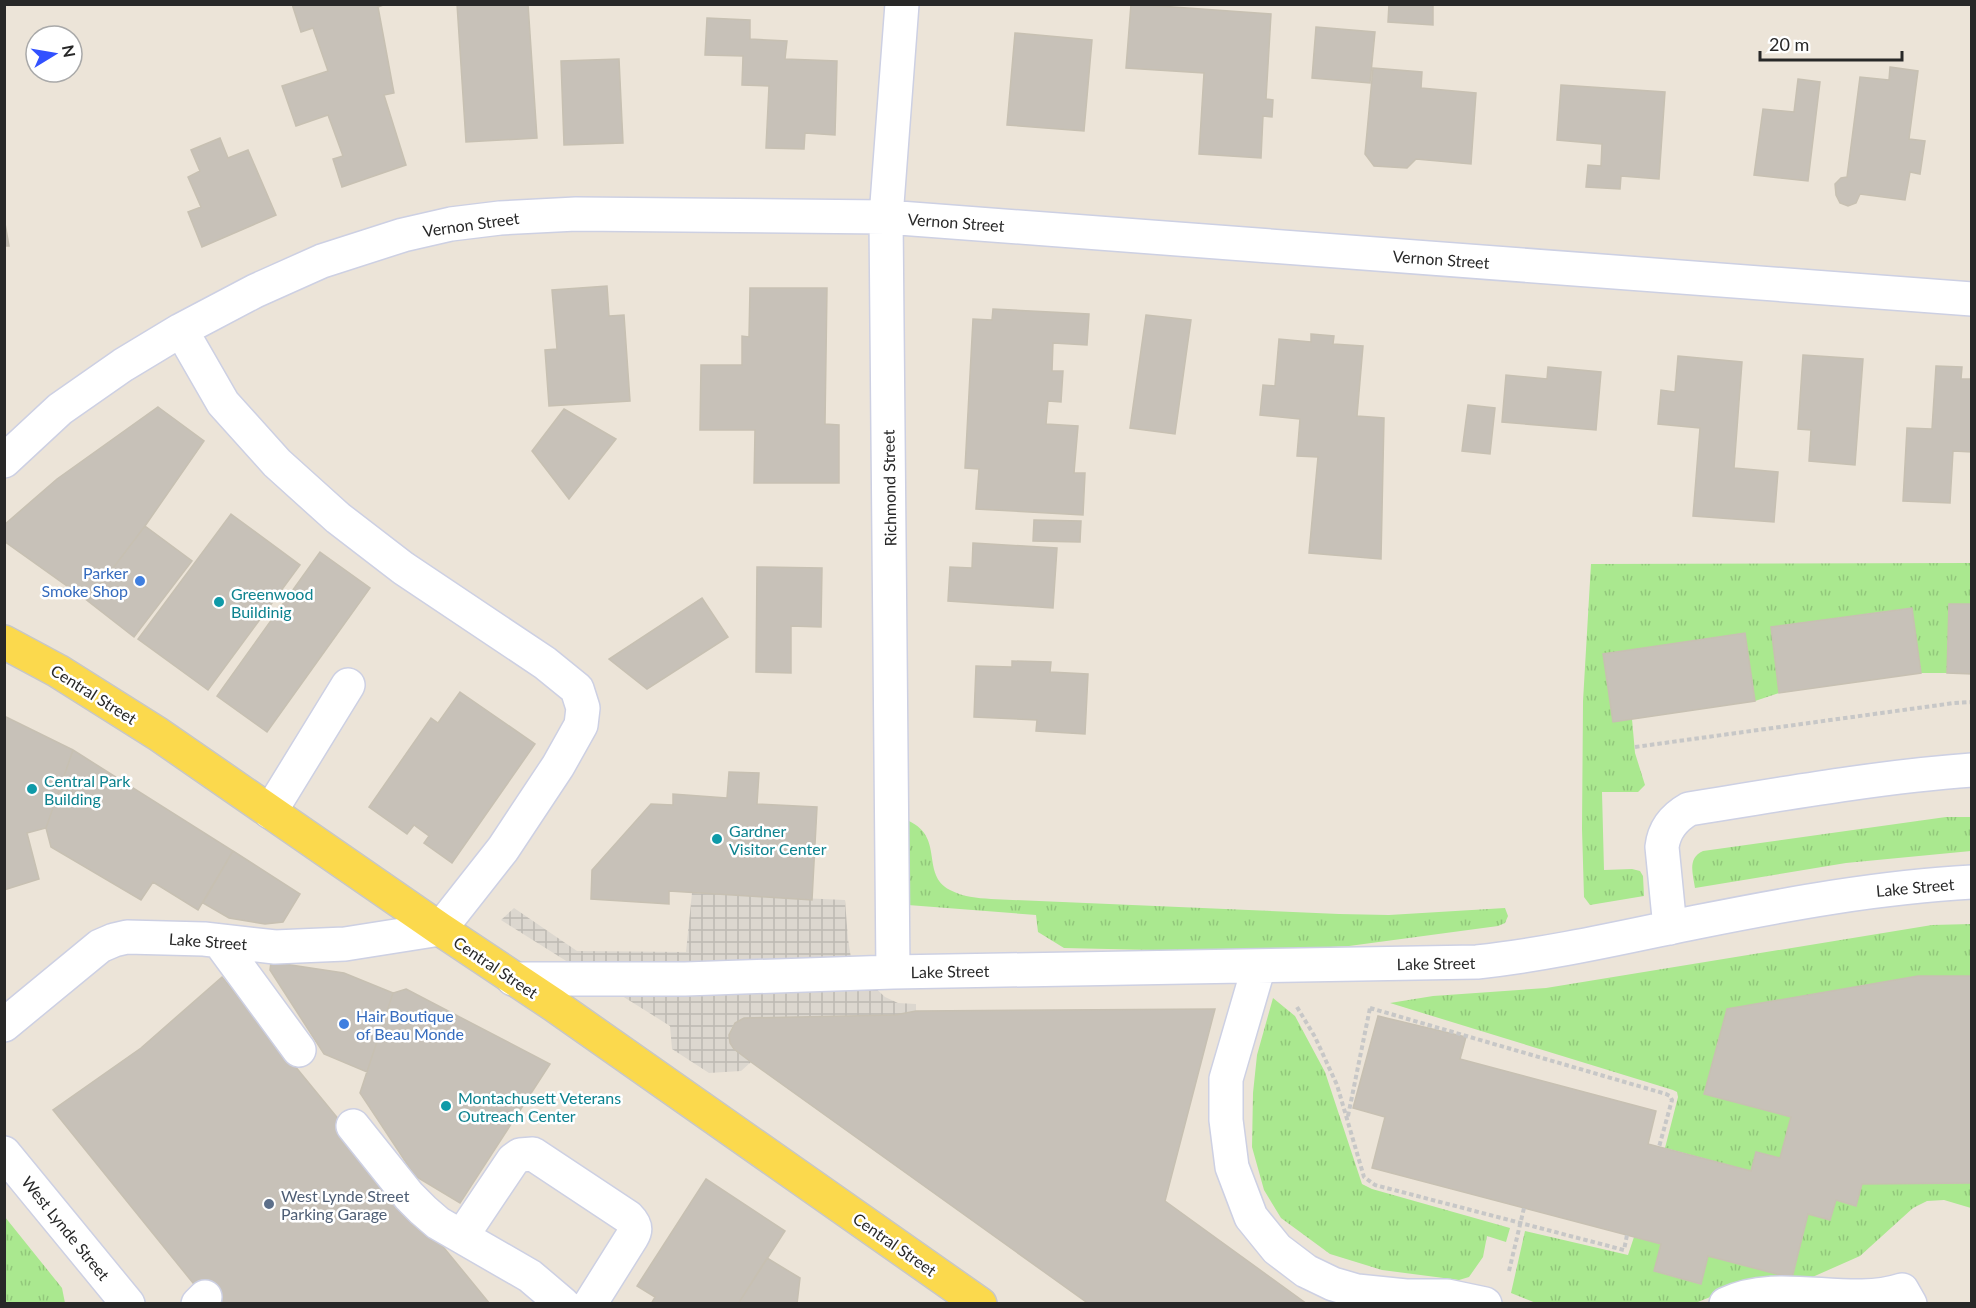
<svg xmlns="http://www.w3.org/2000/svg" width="1976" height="1308" viewBox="0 0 1976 1308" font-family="Lato,sans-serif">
<defs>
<pattern id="grass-tufts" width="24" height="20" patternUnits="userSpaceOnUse" patternTransform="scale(1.5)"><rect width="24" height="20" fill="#aae88f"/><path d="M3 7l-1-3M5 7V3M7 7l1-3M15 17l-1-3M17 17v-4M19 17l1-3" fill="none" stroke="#92c77b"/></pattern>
<pattern id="plaza-grid" width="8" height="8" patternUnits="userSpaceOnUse" patternTransform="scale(1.5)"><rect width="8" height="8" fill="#dcd7cf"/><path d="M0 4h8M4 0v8" fill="none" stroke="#bdb9b2"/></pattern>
</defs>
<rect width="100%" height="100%" fill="#ece4d8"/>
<path fill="url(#grass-tufts)" d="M 1971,563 L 1971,604 L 1949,604 L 1947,673 L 1921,673 L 1911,608 L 1771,627 L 1779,693 L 1755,701 L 1745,633 L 1604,654 L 1613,721 L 1632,719 L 1635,753 L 1645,785 L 1638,792 L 1602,792 L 1604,870 L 1632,869 L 1640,871 L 1643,876 L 1644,896 L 1590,905 L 1584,897 L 1582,829 L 1583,701 L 1591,564 Z
M 1946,817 L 1971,817 L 1971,851 L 1846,863 L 1695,888 C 1693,874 1687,858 1703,851 Z
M 909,821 C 945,838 920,874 950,890 C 963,897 977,898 991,899 L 1339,914 L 1389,915 L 1505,908 L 1508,916 L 1505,923 L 1498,926 L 1349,946 L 1240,952 L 1064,948 L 1038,932 L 1036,915 L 908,905 Z
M 1971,924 L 1971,976 L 1918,976 L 1727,1009 L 1705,1094 L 1791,1117 L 1780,1158 L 1756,1152 L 1751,1171 L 1665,1148 L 1678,1097 L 1677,1092 L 1673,1090 L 1390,1003 L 1433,996 L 1546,988 L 1932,925 Z
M 1273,998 L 1295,1016 L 1325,1072 L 1362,1184 L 1372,1189 L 1510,1228 L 1506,1242 L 1487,1236 L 1483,1257 L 1469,1277 L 1459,1280 L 1382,1270 L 1330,1254 L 1281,1218 L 1264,1190 L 1252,1147 L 1253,1093 L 1257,1055 Z
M 1971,1183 L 1971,1208 L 1944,1200 L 1927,1201 L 1913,1208 L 1860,1256 L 1808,1279 L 1752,1280 L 1693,1304 L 1536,1303 L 1511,1293 L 1525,1231 L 1628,1255 L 1634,1237 L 1661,1244 L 1654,1271 L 1700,1284 L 1708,1256 L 1792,1278 L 1808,1214 L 1830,1220 L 1836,1200 L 1855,1206 L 1862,1184 Z
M 5,1217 L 62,1288 L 65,1303 L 5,1303 Z"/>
<path fill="url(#plaza-grid)" d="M 692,893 L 845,900 L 848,939 L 851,958 L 871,984 L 885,997 L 898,1003 L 916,1004 L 916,1011 L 895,1015 L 744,1018 L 735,1023 L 731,1029 L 729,1035 L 730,1043 L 734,1049 L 751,1062 L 741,1071 L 709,1073 L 672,1049 L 670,1026 L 501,920 L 514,908 L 577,951 L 686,952 Z"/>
<path fill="#c7c1b8" stroke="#c7c0b2" stroke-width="1.5" d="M 292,4 L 386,4 L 378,7 L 394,93 L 384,95 L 406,165 L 342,187 L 333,159 L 343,156 L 328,115 L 296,126 L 282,86 L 328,71 L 313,28 L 301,32 Z
M 457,4 L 528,4 L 537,138 L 466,142 Z
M 1131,4 L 1271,14 L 1266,99 L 1273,100 L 1272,117 L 1263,116 L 1261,158 L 1199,154 L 1204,73 L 1126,68 Z
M 1389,4 L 1433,4 L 1433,25 L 1388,22 Z
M 707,18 L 750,20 L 750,39 L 787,41 L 785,59 L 837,61 L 835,135 L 805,133 L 804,149 L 766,148 L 769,86 L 742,85 L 743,56 L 705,55 Z
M 1316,27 L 1375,32 L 1370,83 L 1312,78 Z
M 1015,33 L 1092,40 L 1084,131 L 1007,125 Z
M 619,59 L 623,143 L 564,145 L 561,61 Z
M 1890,67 L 1918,71 L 1909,139 L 1925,141 L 1920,174 L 1910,172 L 1905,200 L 1860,194 L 1856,203 L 1848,206 L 1840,203 L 1836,195 L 1835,184 L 1841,178 L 1847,177 L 1860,77 L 1889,80 Z
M 1373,68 L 1422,72 L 1421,88 L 1476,93 L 1471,164 L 1416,159 L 1407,168 L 1374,166 L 1365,154 Z
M 1798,79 L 1820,82 L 1808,181 L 1754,175 L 1763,109 L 1794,112 Z
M 1561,85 L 1665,92 L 1659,179 L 1621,176 L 1620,189 L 1586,187 L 1588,165 L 1601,166 L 1602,144 L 1557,140 Z
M 220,138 L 228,158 L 248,150 L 276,215 L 202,247 L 188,212 L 201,207 L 188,177 L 200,171 L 191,150 Z
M 4,218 L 9,246 L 4,246 Z
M 607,286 L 609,316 L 624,315 L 630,401 L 549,406 L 545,350 L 557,349 L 552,290 Z
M 750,288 L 827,288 L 825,424 L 839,425 L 839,483 L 754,483 L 755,430 L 700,430 L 701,365 L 742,365 L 742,336 L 749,337 Z
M 993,309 L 1089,314 L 1087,345 L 1053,343 L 1052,371 L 1063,371 L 1061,402 L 1048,401 L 1046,424 L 1078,426 L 1074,473 L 1085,473 L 1083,515 L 976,509 L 979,469 L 965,468 L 973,319 L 992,320 Z
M 1146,315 L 1191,320 L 1175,434 L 1130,428 Z
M 1311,334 L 1334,336 L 1333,344 L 1363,346 L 1357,416 L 1384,418 L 1381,559 L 1309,553 L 1318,457 L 1297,456 L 1300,419 L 1260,415 L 1263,385 L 1275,386 L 1279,339 L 1311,342 Z
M 1803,355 L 1863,359 L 1855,465 L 1809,461 L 1811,430 L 1798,429 Z
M 1678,356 L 1742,362 L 1734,468 L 1778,472 L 1774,522 L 1693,516 L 1700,428 L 1658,424 L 1661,390 L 1675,392 Z
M 1936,366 L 1962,367 L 1961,379 L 1972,379 L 1972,452 L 1953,451 L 1950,503 L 1903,501 L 1907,428 L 1932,429 Z
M 1548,367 L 1601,372 L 1596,430 L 1502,422 L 1506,375 L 1547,379 Z
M 1468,405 L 1495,408 L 1490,454 L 1462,451 Z
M 158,407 L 204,441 L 145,526 L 88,601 L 4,541 L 4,525 L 57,479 Z
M 564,409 L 616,439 L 569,499 L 532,451 Z
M 231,514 L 300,565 L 208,690 L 138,639 Z
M 1034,520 L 1081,521 L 1080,542 L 1033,541 Z
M 145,526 L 192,561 L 134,637 L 88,601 Z
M 973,543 L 1057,548 L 1053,608 L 948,601 L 950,567 L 972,568 Z
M 320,552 L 370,588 L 267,732 L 217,696 Z
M 757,567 L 822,568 L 821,627 L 791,626 L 791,673 L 756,672 Z
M 702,598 L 728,637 L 647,689 L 609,659 Z
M 1949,604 L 1972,604 L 1972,674 L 1947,673 Z
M 1912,608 L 1921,673 L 1779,693 L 1771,627 Z
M 1745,633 L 1755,701 L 1613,722 L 1603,654 Z
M 1012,661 L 1051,662 L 1050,672 L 1088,674 L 1085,734 L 1036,731 L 1037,720 L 974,717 L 976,666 L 1012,667 Z
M 460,692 L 535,744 L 452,863 L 424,843 L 429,836 L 414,825 L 407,834 L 369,807 L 431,718 L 438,723 Z
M 4,716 L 73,750 L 46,828 L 27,833 L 39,879 L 4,890 Z
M 73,750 L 233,851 L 198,910 L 153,882 L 141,900 L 51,847 L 46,828 Z
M 729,772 L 759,773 L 757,804 L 817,807 L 812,900 L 669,891 L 669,904 L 591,899 L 592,870 L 651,804 L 673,805 L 673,794 L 727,798 Z
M 233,851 L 300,894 L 283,922 L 265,924 L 229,918 L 203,903 Z
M 271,962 L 344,973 L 393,993 L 367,1072 L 324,1054 L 270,970 Z
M 1918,976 L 1972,976 L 1972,1183 L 1862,1184 L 1856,1206 L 1836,1200 L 1830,1220 L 1808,1214 L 1792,1278 L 1708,1256 L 1701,1284 L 1654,1271 L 1661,1244 L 1372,1168 L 1385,1117 L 1353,1108 L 1378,1016 L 1466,1037 L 1460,1059 L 1656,1111 L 1648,1144 L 1751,1171 L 1756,1152 L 1780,1158 L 1791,1117 L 1704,1094 L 1727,1009 Z
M 222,977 L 490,1304 L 210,1304 L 53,1110 L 141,1048 Z
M 406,989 L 550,1064 L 460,1203 L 415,1176 L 360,1093 L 393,993 Z
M 1215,1009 L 1165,1201 L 1307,1304 L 1089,1304 L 751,1062 L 734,1049 L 730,1043 L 729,1035 L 735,1023 L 744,1018 L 895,1015 L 916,1011 Z
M 706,1179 L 785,1231 L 738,1304 L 651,1304 L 655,1297 L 637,1286 Z
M 767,1258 L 800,1278 L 797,1304 L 738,1304 Z"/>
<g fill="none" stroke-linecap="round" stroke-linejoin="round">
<defs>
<path id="minor" d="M 4,461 L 60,409 L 123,365 L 181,330 L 255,291 L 322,261 L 403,235 L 451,224 L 500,218 L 576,214 L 886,217 L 1972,299
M 270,812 L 348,685
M 1670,928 L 1662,847 C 1664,830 1673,818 1689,809 C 1782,794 1877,777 1972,770
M 219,941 L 299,1050
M 1259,966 L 1226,1079 L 1226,1120 L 1232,1167 L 1251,1217 L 1277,1249 L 1306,1271 L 1333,1284 L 1357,1291 L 1406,1296 L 1447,1296 L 1485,1304
M 893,972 L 886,217 L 902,4
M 513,979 L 685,979 L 893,972 L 1477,962 C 1551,954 1624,937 1697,922 C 1787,904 1879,887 1972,882
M 4,1025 L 100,946 L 114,940 L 127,937 L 204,939 L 275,947 L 345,944 L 440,929 L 503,849 L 558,766 L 581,725 L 583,708 L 577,689 L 545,663 L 403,568 L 338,518 L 277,463 L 223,403 L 181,330
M 353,1126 L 409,1196 L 423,1210 L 438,1223 L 530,1276 L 563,1304
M 4,1153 L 128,1304
M 462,1236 L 513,1160 L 520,1155 L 533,1154 L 628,1217 C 635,1224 637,1229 632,1237 L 590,1304
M 198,1304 L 205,1297
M 1726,1304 C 1779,1278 1847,1308 1902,1290 L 1910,1304"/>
<path id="major" d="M 4,642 L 58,671 L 158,734 L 440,929 L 554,1005 L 980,1304"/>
</defs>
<use href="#minor" stroke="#cdd0e3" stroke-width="36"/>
<use href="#major" stroke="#c7c7c7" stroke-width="36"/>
<path stroke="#c7c7c7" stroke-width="4" stroke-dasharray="4.5 3" stroke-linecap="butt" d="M 1635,747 L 1954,703 L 1972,702
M 1297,1007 L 1315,1037 L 1337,1085 L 1364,1177 L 1375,1185 L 1624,1250 L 1627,1235
M 1370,1008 L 1666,1094 L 1670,1096 L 1672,1100 L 1659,1147
M 1348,1116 L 1370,1008
M 1509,1271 L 1524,1208"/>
<use href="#minor" stroke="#fff" stroke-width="33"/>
<use href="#major" stroke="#fbd94d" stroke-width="33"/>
</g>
<g fill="#3f7fe0" stroke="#fff" stroke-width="2">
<circle cx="140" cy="581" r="6"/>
<circle cx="344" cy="1024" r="6"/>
</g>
<g fill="#0f9aa8" stroke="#fff" stroke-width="2">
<circle cx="219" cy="602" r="6"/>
<circle cx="32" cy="789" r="6"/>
<circle cx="717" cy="839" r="6"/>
<circle cx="446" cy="1106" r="6"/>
</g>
<circle fill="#5c6f8a" stroke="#fff" stroke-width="2" cx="269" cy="1204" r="6"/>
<g text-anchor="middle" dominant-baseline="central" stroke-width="5" stroke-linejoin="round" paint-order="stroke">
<g font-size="16" fill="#282828" stroke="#fff">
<text transform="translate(956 222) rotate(4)">Vernon Street</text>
<text transform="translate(471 224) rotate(-8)">Vernon Street</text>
<text transform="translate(1441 259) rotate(4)">Vernon Street</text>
<text transform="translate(889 488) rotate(-91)">Richmond Street</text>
<text transform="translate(94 694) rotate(32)">Central Street</text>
<text transform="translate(1915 887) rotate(-5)">Lake Street</text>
<text transform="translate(208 941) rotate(4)">Lake Street</text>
<text transform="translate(1436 963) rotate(-1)">Lake Street</text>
<text transform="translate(496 967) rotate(34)">Central Street</text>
<text transform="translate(950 971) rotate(-1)">Lake Street</text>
<text transform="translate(66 1228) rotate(51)">West Lynde Street</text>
<text transform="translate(895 1244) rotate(35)">Central Street</text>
</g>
<g font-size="16" fill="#366cbe" stroke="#fff" text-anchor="end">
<text x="128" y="572">Parker<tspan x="128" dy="18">Smoke Shop</tspan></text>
<text x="356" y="1015" text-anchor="start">Hair Boutique<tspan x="356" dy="18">of Beau Monde</tspan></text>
</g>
<g font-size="16" fill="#0d838f" stroke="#fff" text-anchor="start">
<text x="231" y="593">Greenwood<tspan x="231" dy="18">Buildinig</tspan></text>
<text x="44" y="780">Central Park<tspan x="44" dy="18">Building</tspan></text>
<text x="729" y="830">Gardner<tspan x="729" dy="18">Visitor Center</tspan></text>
<text x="458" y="1097">Montachusett Veterans<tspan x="458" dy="18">Outreach Center</tspan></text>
</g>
<g font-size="16" fill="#4e5e75" stroke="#fff" text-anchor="start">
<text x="281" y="1195">West Lynde Street<tspan x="281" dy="18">Parking Garage</tspan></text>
</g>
</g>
<rect width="1976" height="1308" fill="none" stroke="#282828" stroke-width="12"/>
<g transform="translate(54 54) rotate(79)"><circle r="28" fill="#ffffff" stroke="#a9a9a9" stroke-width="1.5"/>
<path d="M0-4.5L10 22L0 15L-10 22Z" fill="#3251ff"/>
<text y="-9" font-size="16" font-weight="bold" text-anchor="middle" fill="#282828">N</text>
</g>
<path d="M1760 51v9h142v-9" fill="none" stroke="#282828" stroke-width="3"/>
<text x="1769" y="51" font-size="18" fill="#282828" stroke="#ffffff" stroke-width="4.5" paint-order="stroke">20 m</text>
</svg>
